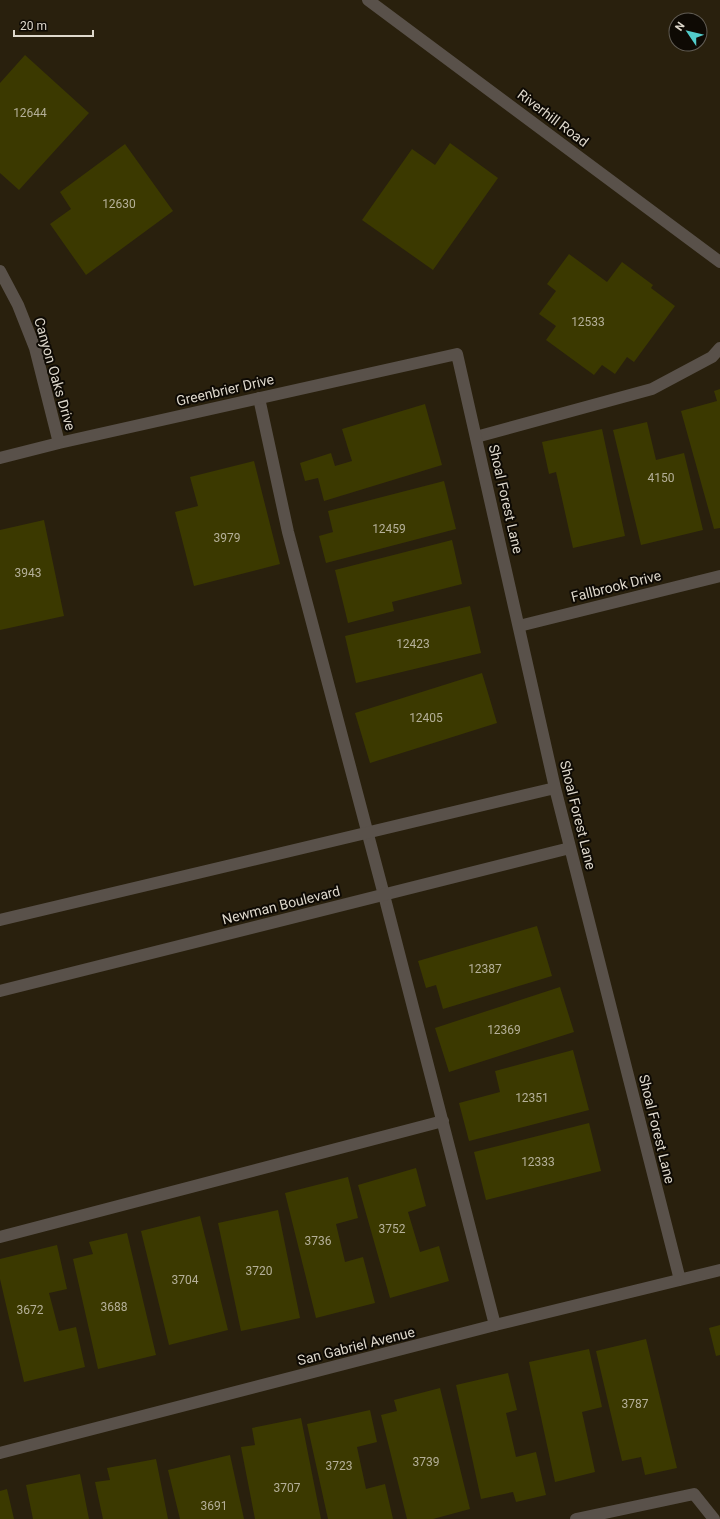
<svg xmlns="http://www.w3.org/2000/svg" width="720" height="1519" viewBox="0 0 720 1519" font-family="Roboto,sans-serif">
<rect width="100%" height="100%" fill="#29200d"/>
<path fill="#3b3900" d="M 25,55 L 89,113 L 19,190 L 0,173 L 0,83 Z
M 450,143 L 498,178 L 433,270 L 362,220 L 412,149 L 435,165 Z
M 125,144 L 173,211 L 86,275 L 50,224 L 71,209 L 60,192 Z
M 569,254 L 607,282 L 622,262 L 653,285 L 651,288 L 675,306 L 634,362 L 627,357 L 615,374 L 602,365 L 594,375 L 546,340 L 556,326 L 539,314 L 556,291 L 547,284 Z
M 720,389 L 720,528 L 714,529 L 681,411 L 717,401 L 714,391 Z
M 425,404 L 442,465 L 324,501 L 318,478 L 305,481 L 300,463 L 331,453 L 335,466 L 352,461 L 342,429 Z
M 647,422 L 656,460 L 684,453 L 703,530 L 641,545 L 613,430 Z
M 602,429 L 625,536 L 573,548 L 556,472 L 549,474 L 542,442 Z
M 254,461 L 280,564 L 194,586 L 175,512 L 198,506 L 190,477 Z
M 444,481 L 456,529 L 326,563 L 319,536 L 333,532 L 328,511 Z
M 44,520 L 64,616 L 0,630 L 0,530 Z
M 452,540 L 462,584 L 392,602 L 394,611 L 348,623 L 335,570 Z
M 470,606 L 481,653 L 356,683 L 345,636 Z
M 482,673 L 497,723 L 370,763 L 355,713 Z
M 537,926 L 552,976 L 443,1009 L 436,985 L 426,988 L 418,961 Z
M 560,987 L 574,1032 L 449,1072 L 435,1028 Z
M 573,1050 L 589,1110 L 469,1141 L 459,1103 L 500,1092 L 495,1071 Z
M 589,1123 L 601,1171 L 486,1200 L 474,1152 Z
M 416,1168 L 426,1206 L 408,1212 L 420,1252 L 439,1246 L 449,1281 L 390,1298 L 358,1185 Z
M 348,1177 L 358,1218 L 336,1224 L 345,1262 L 363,1257 L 375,1303 L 316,1318 L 285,1193 Z
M 278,1210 L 300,1318 L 241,1331 L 218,1223 Z
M 200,1216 L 228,1330 L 169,1345 L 141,1231 Z
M 127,1233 L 156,1355 L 98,1369 L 73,1259 L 93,1254 L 89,1242 Z
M 57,1245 L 67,1289 L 49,1293 L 59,1331 L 76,1327 L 85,1367 L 24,1382 L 0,1279 L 0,1259 Z
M 720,1325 L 720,1355 L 716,1356 L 709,1328 Z
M 646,1339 L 677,1468 L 645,1475 L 641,1457 L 622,1461 L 596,1351 Z
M 589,1349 L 602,1407 L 582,1412 L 595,1472 L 555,1482 L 529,1362 Z
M 508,1373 L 517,1410 L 506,1413 L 516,1457 L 536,1452 L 546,1495 L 516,1502 L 513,1492 L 481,1499 L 456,1385 Z
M 440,1388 L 470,1509 L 433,1519 L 407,1519 L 381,1415 L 397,1411 L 394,1400 Z
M 370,1410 L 377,1442 L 357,1447 L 366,1489 L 385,1484 L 393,1519 L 328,1519 L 307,1424 Z
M 301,1418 L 321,1519 L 255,1519 L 241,1447 L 255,1445 L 252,1428 Z
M 230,1455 L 244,1519 L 180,1519 L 168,1470 Z
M 156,1459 L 168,1519 L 103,1519 L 95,1482 L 110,1480 L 107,1468 Z
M 80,1474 L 89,1519 L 33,1519 L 26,1485 Z
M 7,1489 L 14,1519 L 0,1519 L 0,1491 Z"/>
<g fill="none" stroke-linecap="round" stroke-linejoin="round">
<path stroke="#59514a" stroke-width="12" d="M 259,398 L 288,532 L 384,895 L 495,1325
M 476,437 L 652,389 L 712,357 L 720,348
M 0,1237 L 443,1121
M 576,1519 L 694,1494 L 714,1519"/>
<path stroke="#59514a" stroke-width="12" d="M 368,0 L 720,262
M 0,271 L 18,305 L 35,348 L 59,443
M 0,458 L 59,443 L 457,354 L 555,788 L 680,1280
M 519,626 L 720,576
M 0,920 L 555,788
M 0,991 L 570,848
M 0,1453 L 495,1325 L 720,1270"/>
</g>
<g text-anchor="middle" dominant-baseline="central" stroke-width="4" stroke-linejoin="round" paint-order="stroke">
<g font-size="12" fill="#b5b099">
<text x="30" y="113">12644</text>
<text x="119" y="204">12630</text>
<text x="588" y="322">12533</text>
<text x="661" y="478">4150</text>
<text x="389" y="529">12459</text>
<text x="227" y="538">3979</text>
<text x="28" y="573">3943</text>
<text x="413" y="644">12423</text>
<text x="426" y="718">12405</text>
<text x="485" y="969">12387</text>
<text x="504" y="1030">12369</text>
<text x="532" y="1098">12351</text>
<text x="538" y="1162">12333</text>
<text x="392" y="1229">3752</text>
<text x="318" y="1241">3736</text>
<text x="259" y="1271">3720</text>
<text x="185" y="1280">3704</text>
<text x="114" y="1307">3688</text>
<text x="30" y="1310">3672</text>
<text x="635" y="1404">3787</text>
<text x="426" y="1462">3739</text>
<text x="339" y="1466">3723</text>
<text x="287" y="1488">3707</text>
<text x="214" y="1506">3691</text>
</g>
<g font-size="14" fill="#ded8cc" stroke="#0e0a04">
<text transform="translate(553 118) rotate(37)">Riverhill Road</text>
<text transform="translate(55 374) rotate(74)">Canyon Oaks Drive</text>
<text transform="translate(225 390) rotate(-13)">Greenbrier Drive</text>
<text transform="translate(506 499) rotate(77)">Shoal Forest Lane</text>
<text transform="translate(616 586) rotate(-14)">Fallbrook Drive</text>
<text transform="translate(578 815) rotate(76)">Shoal Forest Lane</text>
<text transform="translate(281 905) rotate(-14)">Newman Boulevard</text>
<text transform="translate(657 1129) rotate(76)">Shoal Forest Lane</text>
<text transform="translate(356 1346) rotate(-14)">San Gabriel Avenue</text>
</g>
</g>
<g transform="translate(688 32) rotate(305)"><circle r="19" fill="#0e0a04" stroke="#615c54"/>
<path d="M0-3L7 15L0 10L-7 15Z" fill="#52cdcc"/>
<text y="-6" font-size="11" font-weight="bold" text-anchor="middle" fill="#ded8cc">N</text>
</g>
<path d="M14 30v6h79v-6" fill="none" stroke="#ded8cc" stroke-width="2"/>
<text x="20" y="30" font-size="12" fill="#ded8cc" stroke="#0e0a04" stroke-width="3" paint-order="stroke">20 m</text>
</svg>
